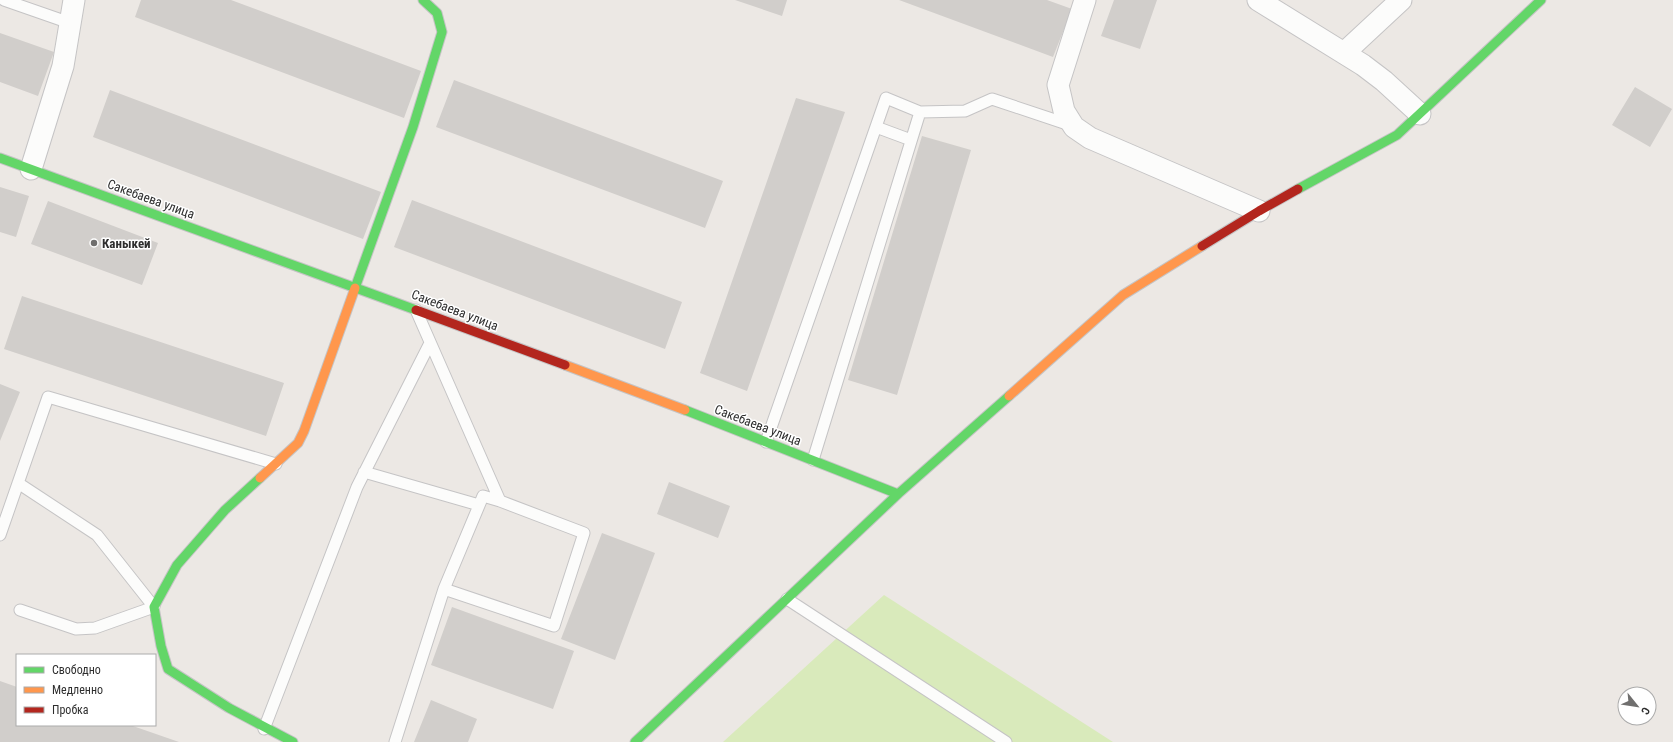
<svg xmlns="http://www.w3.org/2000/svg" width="1673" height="742" viewBox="0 0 1673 742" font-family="'Roboto Condensed',sans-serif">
<rect width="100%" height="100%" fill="#ece8e4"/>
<path fill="#d9eabb" d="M 884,595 L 1113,742 L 723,742 Z"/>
<path fill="#d1cecb" d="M 141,0 L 231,0 L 421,71 L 404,118 L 135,17 Z
M 735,0 L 787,0 L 782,16 Z
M 899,0 L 1047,0 L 1072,9 L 1053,57 Z
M 1114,0 L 1157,0 L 1140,49 L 1101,36 Z
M 0,33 L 54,52 L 38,96 L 0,82 Z
M 454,80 L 723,181 L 705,228 L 436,127 Z
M 1635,87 L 1672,109 L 1650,147 L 1612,125 Z
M 110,90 L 381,192 L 363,239 L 93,137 Z
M 796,98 L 845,112 L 747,391 L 700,373 Z
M 922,136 L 971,150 L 897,395 L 848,380 Z
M 0,187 L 29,196 L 16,237 L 0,232 Z
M 412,200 L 682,302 L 665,349 L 394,247 Z
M 48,201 L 158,243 L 142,285 L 31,244 Z
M 22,296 L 284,383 L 266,436 L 4,349 Z
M 0,384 L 20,392 L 0,441 Z
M 669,482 L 730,506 L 718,538 L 657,514 Z
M 602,533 L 655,553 L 615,660 L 561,639 Z
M 452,607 L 574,651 L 553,709 L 431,665 Z
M 0,681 L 17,687 L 17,725 L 130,725 L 179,742 L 0,742 Z
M 431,700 L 477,719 L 468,742 L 414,742 Z"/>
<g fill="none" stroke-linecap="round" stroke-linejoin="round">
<defs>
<path id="lane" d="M 4,0 L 70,23
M 876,127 L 911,140
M 416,310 L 500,501 L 584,533 L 554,626 L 444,589 L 483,496 L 500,501
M 766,442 L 886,98 L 920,112 L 965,111 L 992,99 L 1073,126
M 813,460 L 920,112
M 364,472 L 479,505
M 18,483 L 97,535 L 154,607 L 95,628 L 76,629 L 20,610
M 0,535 L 48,397 L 276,464
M 787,599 L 1006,742
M 264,729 L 357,487 L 430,343
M 395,742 L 444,589"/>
<path id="street" d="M 1085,0 L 1058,85 L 1064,111 L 1074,127 L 1090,138 L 1259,211
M 1258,0 L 1363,65 L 1384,81 L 1420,114
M 1344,53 L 1401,0
M 31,169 L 63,66 L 74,0"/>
<path id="fast" d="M 0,158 L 416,310
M 1298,189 L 1397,135 L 1541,0
M 355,288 L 413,127 L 442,32 L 437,13 L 423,0
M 685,410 L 898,494
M 260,478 L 225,510 L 177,565 L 154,607 L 161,646 L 168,669 L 229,708 L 293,742
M 635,742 L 898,494 L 1009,396"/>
<path id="slow" d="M 565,365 L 685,410
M 1009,396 L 1123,295 L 1202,246
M 260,478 L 298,443 L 304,431 L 355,288"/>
<path id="jam" d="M 1202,246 L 1259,211 L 1298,189
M 416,310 L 565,365"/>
</defs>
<use href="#lane" stroke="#c5c4c5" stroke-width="13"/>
<use href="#street" stroke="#c5c4c5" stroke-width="23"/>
<use href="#fast" stroke="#c5c4c5" stroke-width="11"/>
<use href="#slow" stroke="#c5c4c5" stroke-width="11"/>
<use href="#jam" stroke="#c5c4c5" stroke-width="11"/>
<use href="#lane" stroke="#fcfcfb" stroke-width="11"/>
<use href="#street" stroke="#fcfcfb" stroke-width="21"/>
<use href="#fast" stroke="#63d668" stroke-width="9"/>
<use href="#slow" stroke="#ff974d" stroke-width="9"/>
<use href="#jam" stroke="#b3261e" stroke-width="9"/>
</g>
<circle fill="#706f6e" stroke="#fff" stroke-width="1.5" cx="94" cy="243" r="4"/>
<g text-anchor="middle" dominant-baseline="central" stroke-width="3" stroke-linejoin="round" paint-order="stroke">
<g font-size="13" fill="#2e2e2e" stroke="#fff">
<text transform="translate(151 199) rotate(20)">Сакебаева улица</text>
<text transform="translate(455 310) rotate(21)">Сакебаева улица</text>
<text transform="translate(758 425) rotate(21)">Сакебаева улица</text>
</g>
<g font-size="13" font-weight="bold" fill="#2e2e2e" stroke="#fff" text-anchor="start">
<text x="102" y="243">Каныкей</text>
</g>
</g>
<rect x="16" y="654" width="140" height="72" fill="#ffffff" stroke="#ababab"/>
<rect x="24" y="667" width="20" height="6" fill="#63d668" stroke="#ababab"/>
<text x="52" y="674" font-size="12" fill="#2e2e2e">Свободно</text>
<rect x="24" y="687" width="20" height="6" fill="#ff974d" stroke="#ababab"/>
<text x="52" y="694" font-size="12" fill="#2e2e2e">Медленно</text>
<rect x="24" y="707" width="20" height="6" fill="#b3261e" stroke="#ababab"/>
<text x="52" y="714" font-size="12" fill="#2e2e2e">Пробка</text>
<g transform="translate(1637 706) rotate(120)"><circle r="19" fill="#ffffff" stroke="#ababab"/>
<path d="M0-3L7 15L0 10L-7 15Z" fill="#706f6e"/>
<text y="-6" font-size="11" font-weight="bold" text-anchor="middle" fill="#2e2e2e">С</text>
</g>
</svg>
